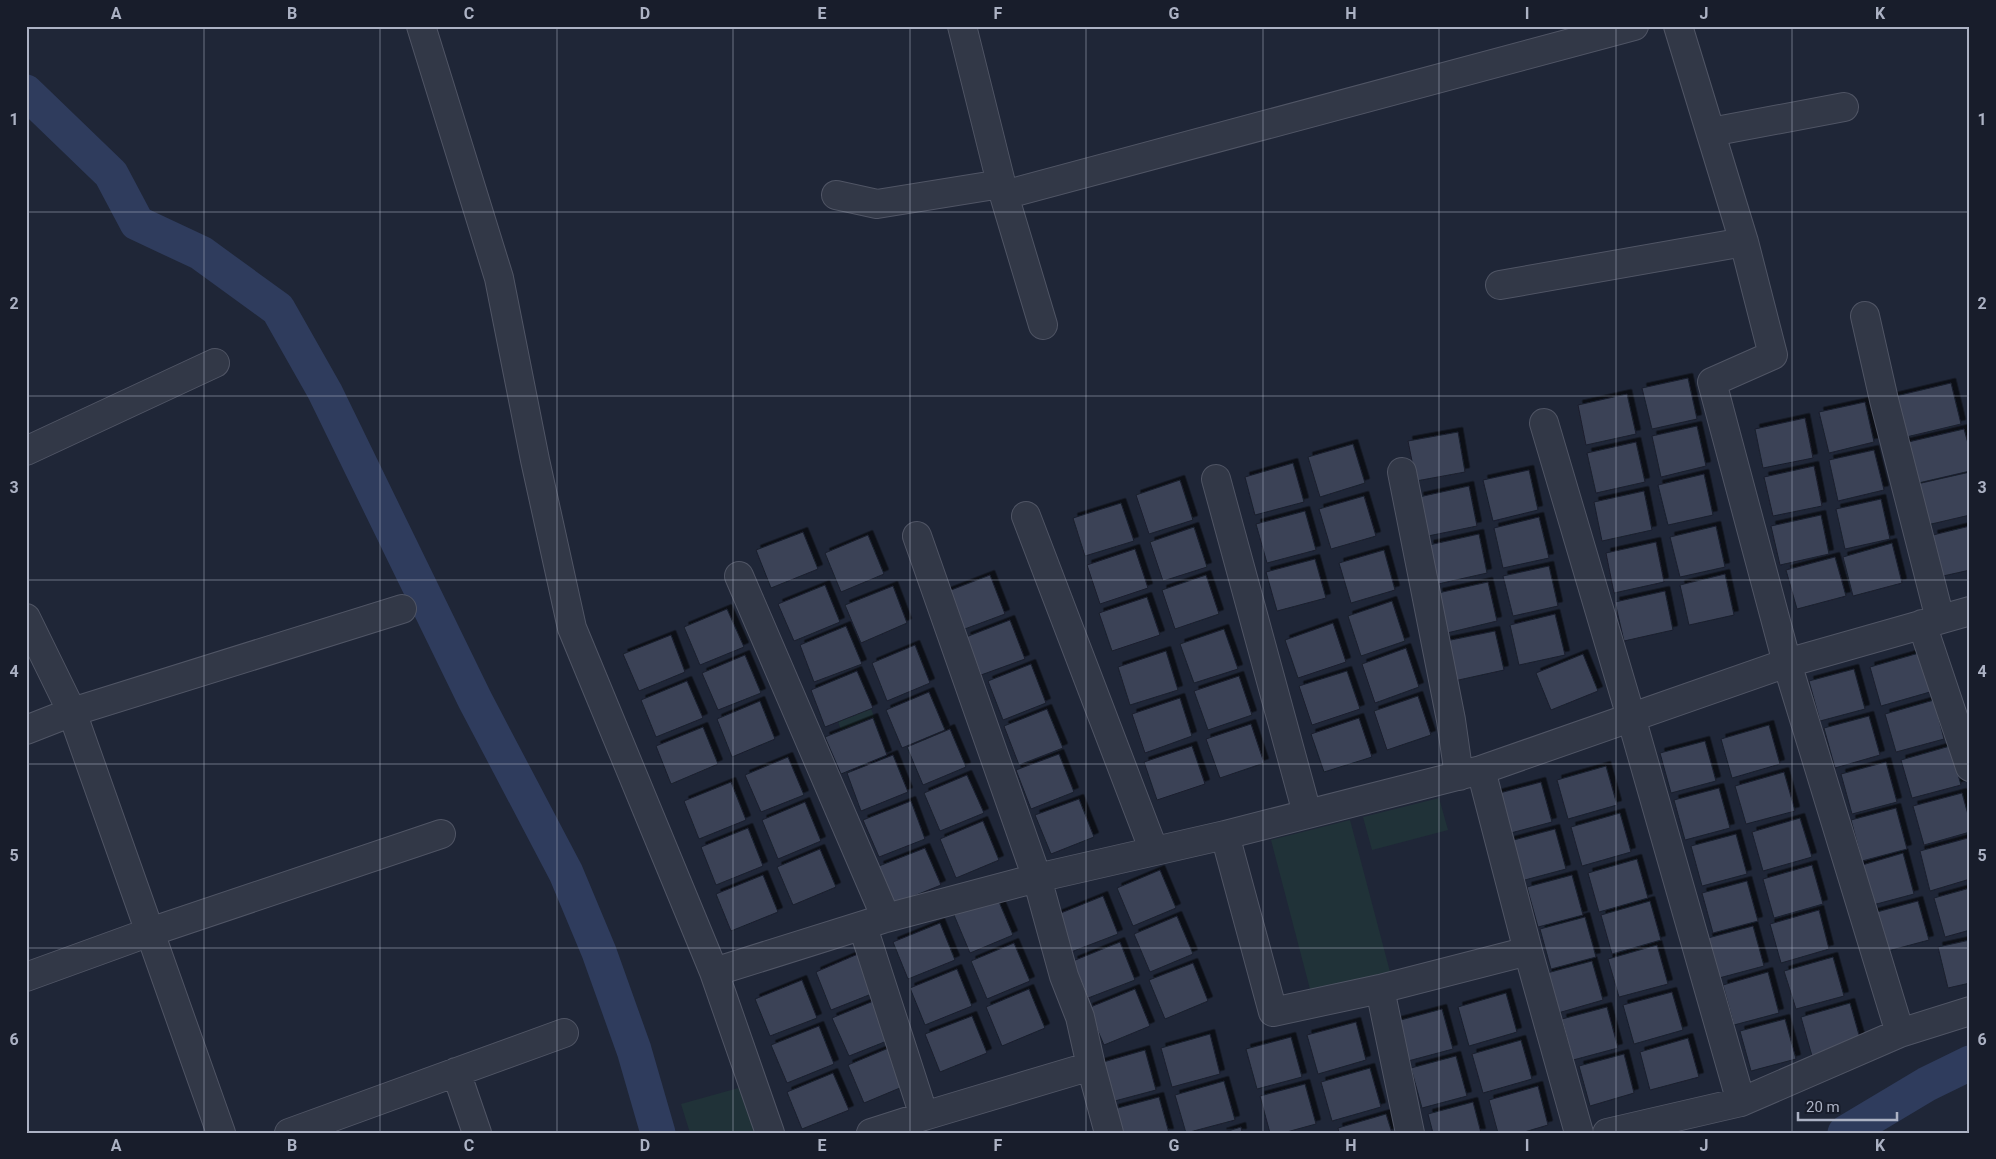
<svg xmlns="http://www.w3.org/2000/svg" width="1996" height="1159" viewBox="0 0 1996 1159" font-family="Roboto,sans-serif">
<defs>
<filter id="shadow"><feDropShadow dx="4.5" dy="-4.5" stdDeviation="0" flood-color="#0009"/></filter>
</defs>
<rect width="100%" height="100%" fill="#1f2637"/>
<path fill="#203238" d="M 857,673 L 877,724 L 843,736 L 826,687 Z
M 1439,798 L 1448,830 L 1372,850 L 1363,817 Z
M 1350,820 L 1390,972 L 1311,993 L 1271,840 Z
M 742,1087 L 755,1133 L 690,1133 L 681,1104 Z"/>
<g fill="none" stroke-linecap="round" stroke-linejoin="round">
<path stroke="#2f3c5d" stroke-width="35" d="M 26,92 L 111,174 L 137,223 L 201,253 L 278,309 L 325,392 L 475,700 L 566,873 L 599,952 L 634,1050 L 658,1133
M 1845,1133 L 1927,1084 L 1970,1063"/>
</g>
<path fill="#3a4357" stroke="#1a1f2d" filter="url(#shadow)" d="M 1688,378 L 1697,419 L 1652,429 L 1642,388 Z
M 1951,383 L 1961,424 L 1902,438 L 1892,397 Z
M 1627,394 L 1636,434 L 1586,445 L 1578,405 Z
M 1865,402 L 1874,442 L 1829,453 L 1819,412 Z
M 1805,418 L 1813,458 L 1763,468 L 1755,429 Z
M 1697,426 L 1706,466 L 1661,477 L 1652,436 Z
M 1964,429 L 1970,451 L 1970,471 L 1914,484 L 1904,443 Z
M 1458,432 L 1465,472 L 1416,481 L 1408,441 Z
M 1636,442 L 1645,482 L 1596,493 L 1587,453 Z
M 1353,444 L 1365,483 L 1320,497 L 1308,457 Z
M 1874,450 L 1884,490 L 1838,501 L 1829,460 Z
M 1293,463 L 1304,502 L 1255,515 L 1245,477 Z
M 1814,466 L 1822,506 L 1773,516 L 1764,477 Z
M 1529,470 L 1538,510 L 1493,521 L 1483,480 Z
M 1970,472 L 1970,515 L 1927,525 L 1917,484 Z
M 1704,474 L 1713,515 L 1668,525 L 1658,485 Z
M 1180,480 L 1193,520 L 1149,534 L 1136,495 Z
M 1469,486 L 1477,526 L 1428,536 L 1419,497 Z
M 1644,491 L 1652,530 L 1602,541 L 1594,502 Z
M 1364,496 L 1376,536 L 1331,549 L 1319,509 Z
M 1881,499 L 1890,539 L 1845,549 L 1836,509 Z
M 1121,503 L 1134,541 L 1085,556 L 1073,518 Z
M 1305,511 L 1316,550 L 1267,563 L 1256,524 Z
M 1821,515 L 1829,554 L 1780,565 L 1771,526 Z
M 1539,517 L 1549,558 L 1503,568 L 1494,528 Z
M 1716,526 L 1725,567 L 1680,577 L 1670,537 Z
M 1970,526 L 1970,570 L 1943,576 L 1933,535 Z
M 1194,527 L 1207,567 L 1163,581 L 1150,542 Z
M 803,532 L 818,569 L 771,588 L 756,550 Z
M 1479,534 L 1487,573 L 1438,584 L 1429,545 Z
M 868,535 L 884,574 L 841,592 L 825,553 Z
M 1656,542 L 1664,582 L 1614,593 L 1606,553 Z
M 1892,543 L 1902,583 L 1853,596 L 1843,557 Z
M 1135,549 L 1148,588 L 1100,604 L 1087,565 Z
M 1384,550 L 1395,590 L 1351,603 L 1339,563 Z
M 1835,557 L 1846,596 L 1797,609 L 1786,570 Z
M 1315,559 L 1326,598 L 1277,611 L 1266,572 Z
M 1549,566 L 1558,606 L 1513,616 L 1503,576 Z
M 1725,574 L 1734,615 L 1689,625 L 1680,585 Z
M 990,575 L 1005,614 L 962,630 L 946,592 Z
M 1206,575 L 1219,614 L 1175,629 L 1162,590 Z
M 1488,582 L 1497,621 L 1447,633 L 1438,593 Z
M 825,585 L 840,622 L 794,641 L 778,604 Z
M 893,586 L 907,623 L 861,643 L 845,605 Z
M 1665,591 L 1673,630 L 1624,641 L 1615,602 Z
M 1147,597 L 1160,635 L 1112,651 L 1099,613 Z
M 1392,601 L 1405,641 L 1361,656 L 1348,616 Z
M 727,609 L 744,647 L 700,665 L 684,627 Z
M 1555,614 L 1565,655 L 1519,665 L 1510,625 Z
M 1010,620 L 1025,659 L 981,675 L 966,637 Z
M 1333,623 L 1346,662 L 1298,678 L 1285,640 Z
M 846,626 L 862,664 L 814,682 L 800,645 Z
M 1224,629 L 1238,669 L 1194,683 L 1180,644 Z
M 1495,631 L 1504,670 L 1454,681 L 1446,641 Z
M 671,635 L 685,672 L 639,691 L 623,654 Z
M 915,645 L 930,683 L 887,701 L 872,663 Z
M 1406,648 L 1419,687 L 1375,703 L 1362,664 Z
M 1166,651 L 1178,690 L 1130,705 L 1118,667 Z
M 1919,653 L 1930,692 L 1881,706 L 1870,667 Z
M 1583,654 L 1598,691 L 1551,710 L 1536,673 Z
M 745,655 L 761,693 L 718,710 L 702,673 Z
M 1031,664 L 1046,703 L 1003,720 L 988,681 Z
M 1854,669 L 1865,709 L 1820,721 L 1809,681 Z
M 857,671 L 873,708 L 825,727 L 811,690 Z
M 1347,671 L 1360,709 L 1312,725 L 1299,686 Z
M 1239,676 L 1252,715 L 1208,730 L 1194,691 Z
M 687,681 L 703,718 L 656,737 L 641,700 Z
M 929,692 L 945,730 L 902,748 L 886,710 Z
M 1418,696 L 1431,735 L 1387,750 L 1374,711 Z
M 1180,698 L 1192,736 L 1145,753 L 1132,714 Z
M 1934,700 L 1944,739 L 1896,752 L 1885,714 Z
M 760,701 L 775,739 L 732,757 L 717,719 Z
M 1047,709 L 1063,748 L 1019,765 L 1004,726 Z
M 1869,716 L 1880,755 L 1835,768 L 1824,728 Z
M 873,718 L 887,755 L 841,774 L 825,737 Z
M 1359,718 L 1372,757 L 1324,772 L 1311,734 Z
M 1251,724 L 1264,763 L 1220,778 L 1206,739 Z
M 1769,725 L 1780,764 L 1732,778 L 1721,739 Z
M 703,727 L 718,764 L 671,784 L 656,746 Z
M 950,729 L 966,767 L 923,785 L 907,747 Z
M 1705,741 L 1716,781 L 1671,793 L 1660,753 Z
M 1192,746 L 1205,784 L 1157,800 L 1144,762 Z
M 1950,746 L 1961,785 L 1912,798 L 1901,760 Z
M 1059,754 L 1074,792 L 1031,809 L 1016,770 Z
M 893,755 L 908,792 L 861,811 L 847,773 Z
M 788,757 L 804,795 L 761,812 L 745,775 Z
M 1886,762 L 1897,802 L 1852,814 L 1841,774 Z
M 1606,766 L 1617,805 L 1568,819 L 1557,780 Z
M 1784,772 L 1795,811 L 1746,824 L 1735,786 Z
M 967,775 L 984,813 L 940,831 L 924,793 Z
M 731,782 L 746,820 L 699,839 L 684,801 Z
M 1541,782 L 1552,822 L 1507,834 L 1496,794 Z
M 1719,788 L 1730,828 L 1685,840 L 1674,800 Z
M 1962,793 L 1970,822 L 1970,832 L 1924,845 L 1913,806 Z
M 1079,799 L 1094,837 L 1051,854 L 1035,815 Z
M 911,801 L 925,839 L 879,857 L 863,820 Z
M 805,802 L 821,841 L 778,859 L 762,820 Z
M 1896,808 L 1907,849 L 1862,861 L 1851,820 Z
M 1620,813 L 1631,852 L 1582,866 L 1571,827 Z
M 1800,818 L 1812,857 L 1763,871 L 1752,832 Z
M 983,821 L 999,860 L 956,878 L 940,839 Z
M 748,828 L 763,866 L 716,885 L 701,847 Z
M 1555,829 L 1566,869 L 1521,881 L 1510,841 Z
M 1736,834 L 1747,874 L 1702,886 L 1691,846 Z
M 1968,838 L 1970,879 L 1930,891 L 1920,851 Z
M 925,848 L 941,885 L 894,904 L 879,866 Z
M 820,849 L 836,887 L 793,905 L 777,867 Z
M 1903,853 L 1914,894 L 1869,906 L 1859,866 Z
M 1637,859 L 1648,898 L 1599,912 L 1588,873 Z
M 1812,865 L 1823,904 L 1774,918 L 1763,879 Z
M 1160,870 L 1176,908 L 1133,926 L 1117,888 Z
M 763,875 L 778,912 L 731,931 L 716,894 Z
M 1572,875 L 1583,915 L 1538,927 L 1527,887 Z
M 1747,881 L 1758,921 L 1713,933 L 1702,893 Z
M 1970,888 L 1970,930 L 1945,937 L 1934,898 Z
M 1103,896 L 1118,934 L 1071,952 L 1056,915 Z
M 997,897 L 1013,935 L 970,953 L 954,915 Z
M 1650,901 L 1661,940 L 1612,954 L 1601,915 Z
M 1918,901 L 1929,940 L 1884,952 L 1873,913 Z
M 1819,910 L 1829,949 L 1781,963 L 1770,924 Z
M 1177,916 L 1193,954 L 1150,972 L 1134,934 Z
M 1585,917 L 1596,957 L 1551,969 L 1540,929 Z
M 940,923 L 955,960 L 908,979 L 893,942 Z
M 1753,926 L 1764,966 L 1719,978 L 1708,938 Z
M 1970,940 L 1970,983 L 1948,988 L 1938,947 Z
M 1120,942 L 1135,980 L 1088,998 L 1073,961 Z
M 1014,943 L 1030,981 L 987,999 L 971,961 Z
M 1657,945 L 1668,984 L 1619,997 L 1608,959 Z
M 858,954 L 874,993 L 831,1010 L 816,972 Z
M 1833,957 L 1844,996 L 1796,1009 L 1784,971 Z
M 1592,961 L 1603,1000 L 1558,1013 L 1547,973 Z
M 1193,963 L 1208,1001 L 1165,1019 L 1149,980 Z
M 957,969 L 972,1006 L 925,1025 L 910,988 Z
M 1768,972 L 1779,1013 L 1734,1025 L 1723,985 Z
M 802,980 L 817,1018 L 770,1036 L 755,999 Z
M 1029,989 L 1045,1028 L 1002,1046 L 986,1007 Z
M 1135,989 L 1150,1026 L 1104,1045 L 1088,1008 Z
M 1672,992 L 1683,1030 L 1634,1044 L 1623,1005 Z
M 1506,993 L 1517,1032 L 1469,1046 L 1458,1007 Z
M 876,1000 L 892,1039 L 849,1056 L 832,1018 Z
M 1850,1003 L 1861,1042 L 1812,1056 L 1801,1017 Z
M 1607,1007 L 1618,1048 L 1573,1060 L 1562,1019 Z
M 1442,1009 L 1453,1049 L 1408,1061 L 1397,1021 Z
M 972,1016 L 987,1053 L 940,1072 L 925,1034 Z
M 1785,1019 L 1796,1059 L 1751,1071 L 1740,1031 Z
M 1356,1022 L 1366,1060 L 1318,1074 L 1307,1035 Z
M 819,1026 L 834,1064 L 787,1083 L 771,1045 Z
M 1210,1034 L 1220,1074 L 1172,1087 L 1161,1048 Z
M 1291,1037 L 1302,1077 L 1257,1089 L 1246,1049 Z
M 1688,1038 L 1699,1077 L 1650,1090 L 1640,1052 Z
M 1521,1040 L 1532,1079 L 1483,1093 L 1472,1054 Z
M 891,1047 L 907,1085 L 864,1103 L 848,1065 Z
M 1145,1050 L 1156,1090 L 1111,1102 L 1100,1063 Z
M 1624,1054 L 1634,1093 L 1590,1106 L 1579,1066 Z
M 1456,1056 L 1467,1096 L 1422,1108 L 1411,1068 Z
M 1370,1068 L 1381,1107 L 1332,1121 L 1321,1082 Z
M 833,1073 L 849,1110 L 802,1129 L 787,1092 Z
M 1224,1081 L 1235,1120 L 1186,1133 L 1175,1095 Z
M 1305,1084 L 1316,1124 L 1283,1133 L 1270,1133 L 1260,1096 Z
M 1538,1086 L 1548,1125 L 1521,1133 L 1498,1133 L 1489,1100 Z
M 1159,1097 L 1169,1133 L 1121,1133 L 1114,1109 Z
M 1473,1102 L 1481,1133 L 1433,1133 L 1428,1114 Z
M 1386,1114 L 1392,1133 L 1339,1133 L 1338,1128 Z
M 1241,1127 L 1242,1133 L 1222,1133 Z"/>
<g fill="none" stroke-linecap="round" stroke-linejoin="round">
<defs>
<path id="minor" d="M 421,26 L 499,278 L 535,460 L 572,628 L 714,972 L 886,918 L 1037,878 L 1225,835 L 1481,770 L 1787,663 L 1970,611
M 962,26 L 1004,195 L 1634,26
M 1678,26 L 1744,242 L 1773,355 L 1712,382 L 1787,663 L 1900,1033
M 1711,132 L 1844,107
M 836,195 L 877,204 L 1001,184
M 1004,195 L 1043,325
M 1500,285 L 1744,242
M 1865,316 L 1884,400 L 1940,619
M 1544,423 L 1631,717 L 1741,1102
M 26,451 L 215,363
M 1402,472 L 1451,720 L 1459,776
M 1216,479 L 1307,813
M 1026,516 L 1154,851
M 917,536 L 1037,878 L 1064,976 L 1080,1017 L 1091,1066
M 739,576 L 886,918
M 26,618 L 72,712 L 221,1133
M 1922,624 L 1970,767
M 26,730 L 72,712 L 402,609
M 1225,835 L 1273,1012 L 1380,989
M 863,927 L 924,1116 L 871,1133
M 1528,951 L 1579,1133
M 714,972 L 770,1133
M 26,977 L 150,932 L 441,834
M 456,1072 L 477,1133
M 924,1116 L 1091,1066 L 1109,1133
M 289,1133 L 564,1033
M 1410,1133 L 1380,989 L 1528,951 L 1481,770
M 1607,1133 L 1741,1102 L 1900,1033 L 1970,1011"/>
</defs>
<use href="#minor" stroke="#505565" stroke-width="30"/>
<use href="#minor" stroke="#323847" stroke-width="28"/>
</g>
<path fill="none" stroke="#acb2c4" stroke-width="1" stroke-opacity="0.55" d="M 204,26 L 204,1133M 380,26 L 380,1133M 557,26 L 557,1133M 733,26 L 733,1133M 910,26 L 910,1133M 1086,26 L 1086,1133M 1263,26 L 1263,1133M 1439,26 L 1439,1133M 1616,26 L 1616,1133M 1792,26 L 1792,1133M 26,212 L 1970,212M 26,396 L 1970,396M 26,580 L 1970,580M 26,764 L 1970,764M 26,948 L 1970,948"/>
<rect width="1996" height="1159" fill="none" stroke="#181d2b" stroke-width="55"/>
<path d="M1798 1112v8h99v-8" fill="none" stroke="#acb2c4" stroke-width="2.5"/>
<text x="1806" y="1112" font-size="15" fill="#acb2c4" stroke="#181d2b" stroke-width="4" paint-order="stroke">20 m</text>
<rect x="28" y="28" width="1940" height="1104" fill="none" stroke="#acb2c4" stroke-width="2"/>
<g font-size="16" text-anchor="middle" font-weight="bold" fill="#acb2c4">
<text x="116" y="19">A</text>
<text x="292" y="19">B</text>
<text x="469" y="19">C</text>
<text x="645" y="19">D</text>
<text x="822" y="19">E</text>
<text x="998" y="19">F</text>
<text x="1174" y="19">G</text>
<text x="1351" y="19">H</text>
<text x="1527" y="19">I</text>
<text x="1704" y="19">J</text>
<text x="1880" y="19">K</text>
<text x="14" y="125">1</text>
<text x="1982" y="125">1</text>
<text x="14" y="309">2</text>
<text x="1982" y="309">2</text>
<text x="14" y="493">3</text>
<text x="1982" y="493">3</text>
<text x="14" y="677">4</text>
<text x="1982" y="677">4</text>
<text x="14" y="861">5</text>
<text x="1982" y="861">5</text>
<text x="14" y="1045">6</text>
<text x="1982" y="1045">6</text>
<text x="116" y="1151">A</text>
<text x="292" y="1151">B</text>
<text x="469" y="1151">C</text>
<text x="645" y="1151">D</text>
<text x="822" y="1151">E</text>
<text x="998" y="1151">F</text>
<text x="1174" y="1151">G</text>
<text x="1351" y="1151">H</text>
<text x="1527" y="1151">I</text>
<text x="1704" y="1151">J</text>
<text x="1880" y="1151">K</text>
</g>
</svg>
